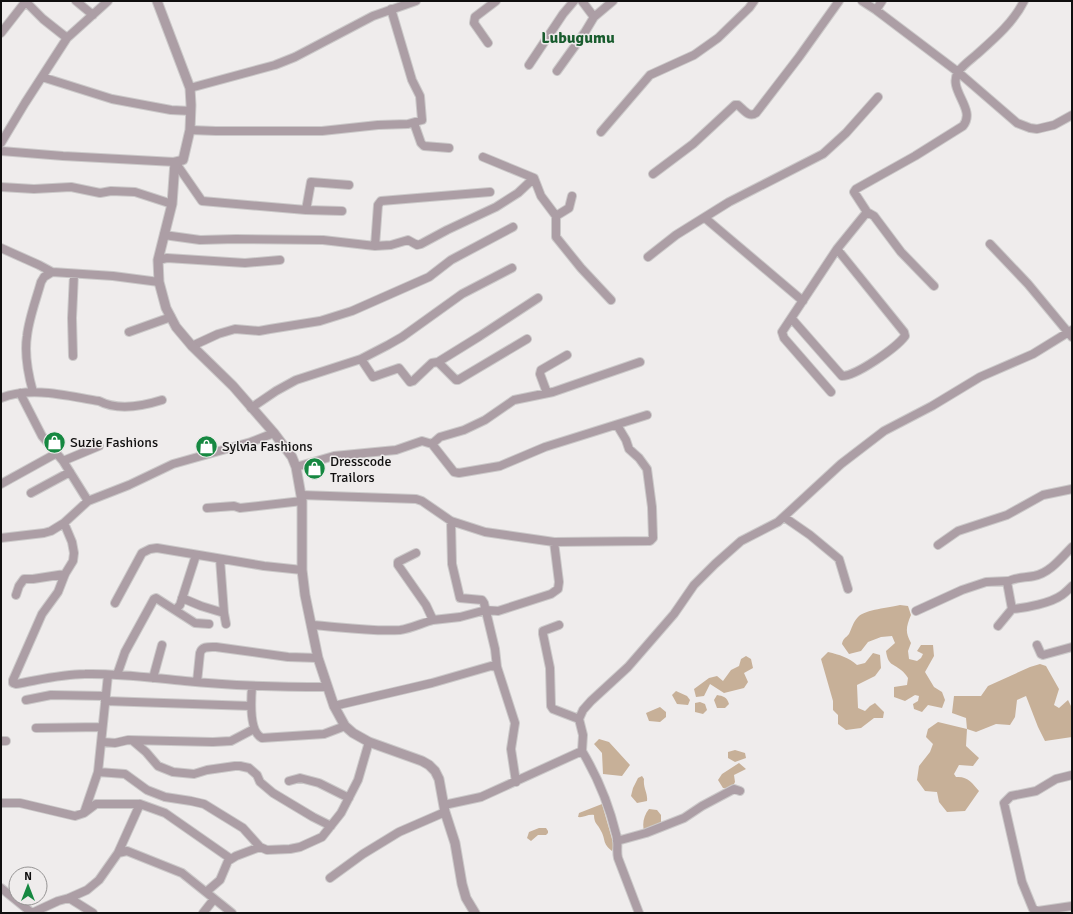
<svg xmlns="http://www.w3.org/2000/svg" width="1073" height="914" viewBox="0 0 1073 914" font-family="Signika,sans-serif">
<rect width="100%" height="100%" fill="#efecec"/>
<path fill="#c7b098" d="M 900,605 L 908,606 L 911,615 C 906,627 905,632 911,643 L 908,651 L 909,659 L 917,661 L 921,658 L 923,654 L 917,651 L 921,645 L 933,645 L 934,656 L 925,672 L 934,687 L 942,692 L 945,700 L 942,708 L 928,705 L 922,712 L 914,709 L 913,704 L 918,701 L 919,696 L 915,695 L 905,701 L 894,697 L 894,687 L 907,685 L 908,678 C 906,675 904,672 901,670 C 892,663 888,665 886,651 L 895,643 L 892,636 L 881,637 L 868,642 L 861,651 L 849,654 L 842,644 C 843,638 846,638 849,634 C 852,628 853,622 858,617 C 866,609 889,608 900,605 Z
M 828,652 C 840,655 848,657 857,665 L 865,663 L 873,653 L 880,655 L 881,668 L 875,676 L 857,685 L 858,708 L 865,711 L 870,706 L 875,703 L 884,712 L 883,718 L 874,718 L 861,728 L 846,730 L 838,724 L 838,715 L 833,710 L 833,701 L 821,659 Z
M 746,656 L 751,659 L 753,668 L 744,673 L 748,682 L 744,688 L 724,693 L 710,684 L 704,696 L 696,697 L 694,689 L 709,678 L 717,676 L 723,681 L 731,670 L 739,666 L 741,659 Z
M 1040,664 L 1046,666 L 1059,689 L 1054,705 L 1059,708 L 1068,700 L 1072,708 L 1072,737 L 1045,741 L 1038,727 L 1026,696 L 1017,700 L 1015,717 L 1010,725 L 996,724 L 976,732 L 967,729 L 966,746 L 979,758 L 973,766 L 959,765 L 954,774 L 956,777 C 968,776 972,783 979,791 L 965,811 L 947,812 L 939,802 L 937,792 L 925,791 L 917,780 L 919,766 L 930,752 L 933,744 L 926,737 L 928,729 L 938,722 L 967,729 L 966,718 L 952,713 L 954,696 L 981,696 L 988,686 L 1030,667 Z
M 676,691 L 687,696 L 690,700 L 688,705 L 677,704 L 672,695 Z
M 717,695 C 723,696 727,697 729,704 L 725,708 L 717,708 L 714,700 Z
M 700,702 L 705,704 L 707,710 L 703,714 L 695,712 L 695,703 Z
M 660,707 L 666,712 L 666,717 L 660,722 L 649,721 L 646,713 Z
M 599,739 L 609,742 L 630,765 L 622,776 L 603,774 L 602,753 L 594,744 Z
M 735,750 L 745,753 L 746,758 L 735,762 L 728,758 L 728,752 Z
M 739,763 L 746,769 L 734,775 L 735,782 L 732,788 L 723,788 L 718,780 L 722,774 Z
M 642,776 L 644,779 C 643,788 648,793 647,801 L 637,803 L 631,796 L 633,788 L 638,778 Z
M 602,804 L 614,846 L 612,851 C 602,843 606,840 601,831 C 598,824 594,824 594,815 C 588,814 583,818 578,817 L 579,813 Z
M 649,809 L 657,810 L 661,815 L 661,823 L 644,831 C 642,823 644,815 649,809 Z
M 539,828 L 546,828 L 548,831 L 548,833 L 546,835 L 538,835 L 531,841 L 527,838 L 529,832 Z"/>
<g fill="none" stroke-linecap="round" stroke-linejoin="round">
<defs>
<path id="minor" d="M 25,1 L 43,19 L 67,38
M 76,1 L 93,15
M 582,1 L 594,17
M 862,1 L 876,10 L 958,72 L 1017,123 L 1030,128 L 1037,129 L 1054,125 L 1072,115
M 876,10 L 882,1
M 1,33 L 26,1
M 488,43 L 474,23 L 475,17 L 496,1
M 529,65 L 563,14 L 574,1
M 557,71 L 585,32 L 594,17 L 613,1
M 42,77 L 112,99 L 171,110 L 191,111
M 190,88 L 275,65 L 295,57 L 373,16 L 416,1
M 414,123 L 421,143 L 424,146 L 449,148
M 190,130 L 216,131 L 322,131 L 378,125 L 408,124 L 422,120 L 420,96 L 412,80 L 391,9
M 601,132 L 650,75 L 694,55 L 718,38 L 749,8 L 754,1
M 1,143 L 25,103 L 67,38 L 108,1
M 1,151 L 63,156 L 175,162 L 202,201 L 306,210 L 342,211
M 483,157 L 534,178 L 541,196 L 556,216 L 556,237 L 581,268 L 611,300
M 653,174 L 693,144 L 735,105 L 738,105 C 744,110 749,118 756,113 L 799,57 L 839,1
M 1,187 L 34,189 L 71,187 L 100,193 L 111,191 L 135,192 L 172,204
M 306,210 L 311,182 L 349,185
M 556,216 L 569,208 L 572,196
M 705,218 L 803,301
M 164,235 L 200,240 L 236,239 L 323,240 L 375,246 L 391,245 L 408,240 L 417,245 L 421,244 L 447,230 L 496,207 L 518,193 L 534,178
M 990,244 L 1028,284 L 1072,337
M 375,246 L 378,205 L 381,201 L 490,192
M 1,248 L 39,265 L 52,272
M 648,257 L 676,235 L 729,202 L 823,154 L 846,133 L 878,97
M 158,260 L 167,258 L 245,263 L 280,260
M 934,286 L 901,252 L 874,216 L 867,212 L 854,192 L 856,189 L 915,156 L 963,126 C 977,109 947,90 958,72 C 962,66 970,60 976,55 C 994,39 1013,23 1024,1
M 792,319 L 842,376 C 856,376 896,348 905,336 L 904,332 L 837,249
M 129,332 L 171,317
M 192,346 L 218,334 L 235,329 L 259,331 L 270,329 L 320,321 L 352,311 L 429,277 L 451,260 L 513,227
M 73,356 L 72,318 L 74,274
M 361,359 L 373,377 L 399,368 L 410,382 L 413,381 L 432,363 L 438,362 L 480,336 L 538,298
M 438,362 L 456,380 L 458,380 L 527,339
M 33,392 C 28,374 24,355 27,336 C 29,318 36,300 41,282 L 44,277 L 52,272 L 113,276 L 159,282
M 831,392 L 784,338 L 782,332 L 837,249 L 867,212
M 20,393 L 42,436 L 63,461 L 88,501
M 547,393 L 540,374 L 541,370 L 567,355
M 1,398 C 32,386 67,396 99,401 C 118,411 143,406 162,400
M 251,408 L 276,391 L 296,380 L 361,359 L 388,345 L 402,337 L 462,294 L 512,268
M 432,444 L 440,437 L 464,430 L 485,420 L 514,400 L 553,392 L 640,362
M 63,461 L 99,446
M 296,467 L 334,456 L 396,450 L 422,441 L 432,444 L 454,472 L 459,473 L 500,466 L 545,447 L 647,415
M 1,484 L 57,453
M 31,493 L 70,472
M 301,495 L 416,499 L 422,501 L 451,521 L 485,532 L 554,542 L 650,541 L 653,538 L 652,507 L 647,469 L 639,458 L 629,449 L 626,440 L 617,425
M 207,508 L 234,506 L 240,508 L 302,501
M 784,517 L 810,535 L 839,559 L 848,589
M 451,521 L 452,564 L 460,598 L 482,600 L 484,603 L 495,649 L 497,667
M 64,523 L 72,542 L 74,553 L 73,561 L 65,574 L 58,592 L 42,614 L 13,680 L 13,683 L 16,684 C 39,680 62,674 85,674 C 118,673 152,678 185,681 C 232,686 280,687 327,687
M 1,538 L 44,533 L 51,531 L 64,523 L 88,501 L 129,485 L 173,464 L 251,442 L 274,433
M 938,545 L 958,531 L 1007,515 L 1043,495 L 1072,489
M 220,559 L 224,613
M 16,595 L 19,586 L 24,579 L 33,579 L 65,574
M 182,598 L 201,606 L 224,613 L 226,624
M 115,603 L 142,553 L 150,549 L 157,548 L 264,566 L 302,570
M 1012,609 C 1026,608 1051,603 1062,595 C 1066,592 1069,589 1072,586
M 175,610 L 180,605 L 196,555
M 916,611 L 962,590 L 986,582 L 1008,581
M 433,620 L 460,617 L 486,610 L 498,611 L 551,594 L 558,589 L 559,582 L 554,542
M 311,625 C 340,627 372,632 400,630 C 410,629 422,623 433,620 L 426,605 L 398,565 L 398,562 L 416,553
M 559,625 L 543,631 L 543,634 L 550,668 L 551,706 L 553,709 L 579,719
M 998,626 L 1012,609 L 1007,582 C 1015,577 1025,578 1034,576 C 1050,573 1062,557 1072,547
M 1037,645 L 1041,654 L 1043,655 L 1072,647
M 117,675 L 125,652 L 154,599 L 156,598 L 195,623 L 209,624
M 153,678 L 162,645
M 197,682 L 200,653 C 202,646 209,647 216,647 L 288,657 L 318,658
M 252,686 C 251,699 249,732 262,738 L 324,734 L 345,726
M 26,700 L 51,695 L 106,696
M 105,701 L 251,706
M 334,706 L 432,683 L 491,666 L 497,667 L 515,723 L 511,749 L 516,782
M 36,728 L 102,727
M 1,741 L 6,741
M 133,741 L 146,752 L 158,766 L 173,772 L 194,774 L 207,770 L 235,766 L 240,766 L 249,768 L 257,775 L 260,782 L 273,793 L 313,817 L 331,826
M 102,742 L 115,743 L 128,740 L 213,742 L 231,741 L 254,729
M 582,751 C 597,776 609,805 616,834 C 619,842 616,850 618,858 L 639,913
M 98,772 L 125,774 L 147,790 L 165,797 L 191,801 L 204,804 L 243,828 L 260,847 L 267,850 L 290,849 L 300,847 L 322,837 L 341,813 L 358,780 L 369,742
M 1072,775 L 1056,779 L 1036,791 L 1011,796 L 1004,803 L 1022,882 L 1033,909 L 1038,911 L 1072,906
M 289,781 L 300,778 L 319,783 L 349,798
M 1,803 L 20,803 L 75,816 L 84,813 L 98,772 L 108,675
M 444,805 L 481,797 L 582,751 L 583,735 L 579,719 L 583,710 L 591,701 L 628,667 L 674,614 L 694,585 L 715,564 L 741,541 L 778,522 L 841,464 L 884,431 L 932,406 L 980,377 L 1033,354 L 1072,330
M 84,813 L 96,804 L 140,804 L 165,813 L 231,859
M 617,841 L 646,833 L 684,818 L 702,806 L 734,789 L 740,791
M 118,853 L 140,804
M 330,878 L 363,854 L 399,832 L 445,812
M 1,888 L 32,913
M 206,892 L 220,880 L 228,861 L 236,856 L 260,847
M 69,898 L 93,913
M 32,913 L 58,901 L 69,898 L 87,890 L 99,880 L 118,853 L 127,851 L 182,873 L 232,913
M 203,913 L 214,899"/>
<path id="tertiary" d="M 157,1 L 190,88 L 191,105 L 190,130 L 183,160 L 175,162 L 172,204 L 158,260 L 159,282 L 166,308 L 176,327 L 192,346 L 233,386 L 274,433 L 292,457 L 296,467 L 302,501 L 302,570 L 305,595 L 318,658 L 334,706 L 345,726 L 353,733 L 369,742 L 422,761 L 429,765 L 435,771 L 439,779 L 445,812 L 455,843 L 462,884 L 466,898 L 475,913"/>
</defs>
<use href="#minor" stroke="#cbc9c9" stroke-width="10"/>
<use href="#tertiary" stroke="#cbc9c9" stroke-width="11"/>
<use href="#minor" stroke="#ac9ea5" stroke-width="8"/>
<use href="#tertiary" stroke="#ac9ea5" stroke-width="9"/>
</g>
<defs>
<symbol id="shop-disc" viewBox="-11 -11 22 22"><circle r="9.5" fill="#168841" stroke="#efecec"/><path d="M-5-2.5h2.3a2.7 3.5 0 0 1 5.4 0H5L5.5 6h-11ZM-1.5-2.5h3a1.5 2.3 0 0 0-3 0Z" fill="#fff"/></symbol>
</defs>
<g fill-rule="evenodd">
<use href="#shop-disc" x="42" y="430" width="25" height="25"/>
<use href="#shop-disc" x="194" y="434" width="25" height="25"/>
<use href="#shop-disc" x="302" y="456" width="25" height="25"/>
</g>
<g text-anchor="middle" dominant-baseline="central" stroke-width="3" stroke-linejoin="round" paint-order="stroke">
<g font-size="14" fill="#100f0f" stroke="#efecec" text-anchor="start">
<text x="70" y="442">Suzie Fashions</text>
<text x="222" y="446">Sylvia Fashions</text>
<text x="330" y="461">Dresscode<tspan x="330" dy="16">Trailors</tspan></text>
</g>
<g font-size="16" font-weight="bold" fill="#195c2e" stroke="#efecec">
<text x="578" y="38">Lubugumu</text>
</g>
</g>
<rect width="1073" height="914" fill="none" stroke="#100f0f" stroke-width="4"/>
<g transform="translate(28 886)"><circle r="19" fill="#efecec" stroke="#969494"/>
<path d="M0-3L7 15L0 10L-7 15Z" fill="#168841"/>
<text y="-6" font-size="11" font-weight="bold" text-anchor="middle" fill="#100f0f">N</text>
</g>
</svg>
